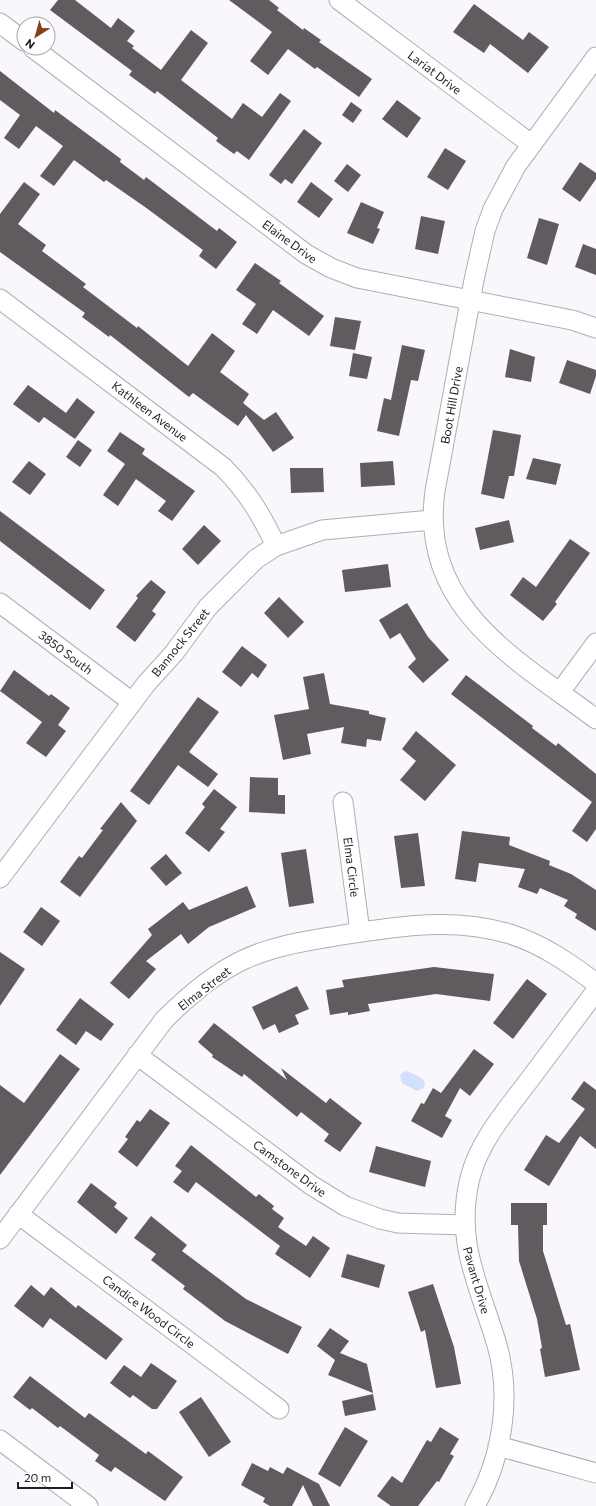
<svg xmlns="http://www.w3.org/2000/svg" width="596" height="1506" viewBox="0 0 596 1506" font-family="Commissioner,sans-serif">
<rect width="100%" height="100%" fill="#f9f6fc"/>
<path fill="#d1e0fd" d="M 408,1071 L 423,1079 L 425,1083 L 424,1088 L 417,1091 L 402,1083 L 400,1075 L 404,1072 Z"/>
<path fill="#5f5b5f" d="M 58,0 L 75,0 L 111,28 L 118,18 L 135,31 L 127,41 L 134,46 L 132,48 L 161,70 L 191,30 L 208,43 L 181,80 L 232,119 L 243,103 L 262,117 L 280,93 L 291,101 L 249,160 L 237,151 L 234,154 L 216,141 L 218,138 L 157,91 L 155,94 L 129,75 L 132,71 L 50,10 Z
M 229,0 L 269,0 L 279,8 L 277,10 L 303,30 L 304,28 L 321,40 L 319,42 L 372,79 L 359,97 L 317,67 L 315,69 L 288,49 L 268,75 L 250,61 L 272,32 Z
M 474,4 L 523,40 L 529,32 L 549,47 L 528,73 L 490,44 L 484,53 L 453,32 Z
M 0,71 L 54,113 L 55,110 L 121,159 L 120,162 L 144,180 L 146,177 L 217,231 L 219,228 L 237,242 L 216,269 L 199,256 L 203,250 L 145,207 L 106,180 L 104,182 L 74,160 L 54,186 L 40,176 L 63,146 L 36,126 L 19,149 L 4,138 L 20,115 L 0,100 Z
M 397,100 L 421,118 L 407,138 L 382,119 Z
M 351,102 L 362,110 L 353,123 L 342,115 Z
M 304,129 L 322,143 L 292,184 L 285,179 L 281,184 L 269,175 Z
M 445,148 L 466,161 L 448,190 L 427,177 Z
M 580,162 L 596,173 L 596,179 L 580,202 L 562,189 Z
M 347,164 L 361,175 L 348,192 L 334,181 Z
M 24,182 L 40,194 L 18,224 L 46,245 L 42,251 L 86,284 L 83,287 L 137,328 L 138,326 L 188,366 L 212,333 L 235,351 L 220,372 L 249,394 L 243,403 L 264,420 L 276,412 L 294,438 L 273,452 L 246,415 L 238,426 L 193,393 L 189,397 L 110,335 L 109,337 L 82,317 L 85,313 L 0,252 L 0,214 Z
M 311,182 L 333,199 L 319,218 L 297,202 Z
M 361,202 L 384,212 L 377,228 L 380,229 L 373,244 L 347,233 Z
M 421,216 L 445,221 L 438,254 L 415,249 Z
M 539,218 L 559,224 L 547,265 L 527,258 Z
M 583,244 L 596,249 L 596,275 L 575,267 Z
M 255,263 L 281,281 L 279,283 L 324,316 L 309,336 L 273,310 L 257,334 L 242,324 L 256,304 L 236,290 Z
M 335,317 L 361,321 L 355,350 L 330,346 Z
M 402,345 L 425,350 L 418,381 L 411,380 L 399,436 L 377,431 L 384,398 L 391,400 Z
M 510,349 L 535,357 L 531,382 L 505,377 Z
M 353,353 L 372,357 L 367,379 L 349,376 Z
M 567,360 L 596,370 L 596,376 L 590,394 L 559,383 Z
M 28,385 L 66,413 L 77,398 L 95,412 L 75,439 L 44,417 L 39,423 L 13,404 Z
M 493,430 L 521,435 L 514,476 L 509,476 L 504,499 L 481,494 Z
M 120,432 L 145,449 L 142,454 L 195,491 L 172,521 L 158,511 L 166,501 L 136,479 L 118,506 L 103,495 L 125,464 L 107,451 Z
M 78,440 L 92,450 L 80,467 L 66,457 Z
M 533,458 L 561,464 L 556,485 L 526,479 Z
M 29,461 L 46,474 L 30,495 L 12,482 Z
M 393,461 L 395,485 L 361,487 L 360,463 Z
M 290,468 L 323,468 L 324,492 L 291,493 Z
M 0,511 L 105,590 L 90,610 L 0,541 Z
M 509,520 L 514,542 L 480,550 L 475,528 Z
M 204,525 L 221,541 L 198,565 L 182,549 Z
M 570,539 L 590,553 L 555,602 L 557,604 L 543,621 L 510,595 L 523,577 L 536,587 Z
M 388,564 L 391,587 L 345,592 L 342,570 Z
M 151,580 L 166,592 L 152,611 L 156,614 L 135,642 L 116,627 L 138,598 L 136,596 Z
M 279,597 L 304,622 L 288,638 L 264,613 Z
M 407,603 L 428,637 L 449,660 L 423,683 L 408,667 L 416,659 L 400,633 L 390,639 L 379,620 Z
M 242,646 L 267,665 L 258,678 L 252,673 L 241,687 L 222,672 Z
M 14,670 L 49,696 L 51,694 L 70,708 L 58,725 L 66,731 L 46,757 L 26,743 L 42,722 L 0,691 Z
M 324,673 L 330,704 L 369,711 L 369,714 L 386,718 L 381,741 L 367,739 L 366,747 L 341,743 L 344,727 L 307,734 L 311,754 L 283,760 L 274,715 L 309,709 L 303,677 Z
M 466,675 L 533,726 L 532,728 L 556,746 L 558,743 L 596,774 L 596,829 L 587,842 L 572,831 L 592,802 L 451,694 Z
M 198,697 L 219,712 L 189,752 L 218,774 L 208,787 L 178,765 L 149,805 L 130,791 Z
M 416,731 L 456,765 L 425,801 L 400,780 L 416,761 L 402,749 Z
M 250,777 L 278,778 L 278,795 L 285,795 L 285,814 L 249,812 Z
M 214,789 L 237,807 L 220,829 L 225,832 L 209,852 L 185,833 L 205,807 L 202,804 Z
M 121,802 L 137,821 L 80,897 L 60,882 L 79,856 L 82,858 L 103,830 L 100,829 Z
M 462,831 L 510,837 L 509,845 L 550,861 L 549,865 L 571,874 L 596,890 L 596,931 L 575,918 L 577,914 L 564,906 L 568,900 L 540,888 L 537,894 L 518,887 L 525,869 L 479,863 L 476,882 L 455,879 Z
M 418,833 L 425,886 L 401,888 L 394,836 Z
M 306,849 L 314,903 L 289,907 L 281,853 Z
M 166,854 L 182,873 L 166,886 L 150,868 Z
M 247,886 L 256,907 L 209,927 L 188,944 L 181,934 L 146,961 L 156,969 L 129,999 L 110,983 L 152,935 L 148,929 L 183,902 L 189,910 Z
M 41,907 L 60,921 L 42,946 L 23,932 Z
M 0,952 L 25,969 L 0,1006 Z
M 434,967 L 494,974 L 490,1001 L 436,994 L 368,1004 L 370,1011 L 348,1015 L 348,1012 L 330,1015 L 326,990 L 344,987 L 342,980 Z
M 527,979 L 547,994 L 513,1039 L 493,1023 Z
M 297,986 L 309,1009 L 295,1015 L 299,1024 L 279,1033 L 275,1024 L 263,1030 L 252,1007 Z
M 80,998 L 114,1024 L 101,1041 L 86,1031 L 76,1045 L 56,1030 Z
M 214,1023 L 287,1080 L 281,1068 L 326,1103 L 330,1098 L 362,1123 L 340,1152 L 324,1141 L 329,1134 L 301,1112 L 297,1117 L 244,1074 L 242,1077 L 212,1057 L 213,1055 L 198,1042 Z
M 474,1049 L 494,1064 L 470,1096 L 460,1088 L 445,1116 L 452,1120 L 442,1138 L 411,1121 L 421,1103 L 424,1104 L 433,1088 L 441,1093 Z
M 60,1054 L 80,1069 L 0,1175 L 0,1085 L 24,1103 Z
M 584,1081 L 596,1090 L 596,1149 L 580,1136 L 549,1186 L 524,1170 L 546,1135 L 559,1143 L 585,1109 L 571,1099 Z
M 150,1109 L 170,1123 L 137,1167 L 118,1152 L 128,1139 L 125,1137 L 137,1120 L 140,1122 Z
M 191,1145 L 256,1197 L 259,1194 L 274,1206 L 272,1209 L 284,1218 L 278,1227 L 306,1246 L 313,1236 L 330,1248 L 310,1278 L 275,1254 L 280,1246 L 196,1182 L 188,1193 L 173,1182 L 182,1171 L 175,1166 Z
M 376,1146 L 431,1161 L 425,1187 L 369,1172 Z
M 91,1183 L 117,1203 L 114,1207 L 128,1218 L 116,1234 L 77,1202 Z
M 511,1203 L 547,1203 L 547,1225 L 543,1225 L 543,1251 L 566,1325 L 570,1324 L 580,1370 L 545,1377 L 540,1349 L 542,1348 L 537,1319 L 519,1261 L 518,1225 L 511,1225 Z
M 151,1216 L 187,1245 L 182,1251 L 246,1299 L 302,1327 L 288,1354 L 225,1321 L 183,1289 L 185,1286 L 151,1260 L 156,1254 L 134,1238 Z
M 347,1254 L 385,1265 L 379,1288 L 341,1277 Z
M 433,1284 L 454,1347 L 461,1384 L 436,1388 L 425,1330 L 421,1332 L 408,1292 Z
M 31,1285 L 44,1296 L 51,1287 L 76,1308 L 78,1305 L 123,1339 L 106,1360 L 50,1318 L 43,1328 L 14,1306 Z
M 330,1328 L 349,1341 L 340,1353 L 367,1364 L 373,1393 L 328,1375 L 335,1360 L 317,1346 Z
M 151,1363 L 177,1381 L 157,1409 L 152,1409 L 133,1395 L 130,1398 L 110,1383 L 124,1365 L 141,1377 Z
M 30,1376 L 85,1418 L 89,1413 L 132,1444 L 131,1445 L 132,1444 L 146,1454 L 148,1451 L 183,1477 L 165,1501 L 115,1467 L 111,1472 L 95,1461 L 99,1455 L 60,1426 L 58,1428 L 32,1408 L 30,1410 L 13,1397 Z
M 373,1394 L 376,1410 L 345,1416 L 342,1401 Z
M 201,1397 L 231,1442 L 209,1457 L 179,1412 Z
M 345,1427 L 368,1441 L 340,1487 L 318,1474 Z
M 440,1427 L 459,1439 L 450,1454 L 454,1456 L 439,1482 L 437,1481 L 418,1506 L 391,1506 L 377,1496 L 392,1476 L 402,1483 L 427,1440 L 431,1442 Z
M 252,1463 L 268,1471 L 270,1467 L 283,1474 L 287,1467 L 319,1484 L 330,1506 L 313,1506 L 303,1485 L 292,1506 L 270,1506 L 263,1502 L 265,1498 L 241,1485 Z"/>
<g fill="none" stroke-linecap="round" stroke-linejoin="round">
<defs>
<path id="minor" d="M 339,0 L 531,144
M 0,23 L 24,41
M 33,48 L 306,254 L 331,268 L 357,278 L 572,320 L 596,328
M 596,57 L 516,166 L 493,209 L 485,231 L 474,280 L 435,491 C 419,608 516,659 596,719
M 0,299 L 223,467 C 247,491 262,516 276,546
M 0,603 L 132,702
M 560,692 L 596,643
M 343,802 L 360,932
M 0,878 L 146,684 L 174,653 L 208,607 L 256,559 L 276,546 L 322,530 L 432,520
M 137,1055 L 311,1185 L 345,1206 L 380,1219 L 398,1223 L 465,1225
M 18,1214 L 279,1409
M 0,1239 L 164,1020 C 187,997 213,974 243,960 C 275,945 308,941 342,935 C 399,926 454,917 510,934 C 542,944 569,963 596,983
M 0,1440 L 88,1506
M 498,1446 L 596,1473
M 475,1506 C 502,1458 512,1399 497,1345 C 480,1287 454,1242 470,1178 C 479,1142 505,1112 527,1083 C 550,1052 573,1022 596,991"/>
</defs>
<use href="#minor" stroke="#b0aeb3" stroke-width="21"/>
<use href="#minor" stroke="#fff" stroke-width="19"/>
</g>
<g text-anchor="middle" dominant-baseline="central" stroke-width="4" stroke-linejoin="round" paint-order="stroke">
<g font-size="12" fill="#1f1f21" stroke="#fff">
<text transform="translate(435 72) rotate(37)">Lariat Drive</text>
<text transform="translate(290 241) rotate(36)">Elaine Drive</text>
<text transform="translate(451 405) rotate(-80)">Boot Hill Drive</text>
<text transform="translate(150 411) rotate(37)">Kathleen Avenue</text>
<text transform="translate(180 642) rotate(-51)">Bannock Street</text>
<text transform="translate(66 652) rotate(37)">3850 South</text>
<text transform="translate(352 867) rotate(83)">Elma Circle</text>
<text transform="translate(204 988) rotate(-38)">Elma Street</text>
<text transform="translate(290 1168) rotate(36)">Camstone Drive</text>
<text transform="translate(477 1280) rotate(74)">Pavant Drive</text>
<text transform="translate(149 1311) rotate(37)">Candice Wood Circle</text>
</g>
</g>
<g transform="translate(36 36) rotate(217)"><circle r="19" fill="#ffffff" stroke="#a5a5a6"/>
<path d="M0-3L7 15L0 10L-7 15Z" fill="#86401c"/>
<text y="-6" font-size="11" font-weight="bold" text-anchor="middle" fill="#1f1f21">N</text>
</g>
<path d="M18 1482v6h54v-6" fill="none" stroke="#1f1f21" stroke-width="2"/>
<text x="24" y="1482" font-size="12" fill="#1f1f21" stroke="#ffffff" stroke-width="3" paint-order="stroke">20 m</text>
</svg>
